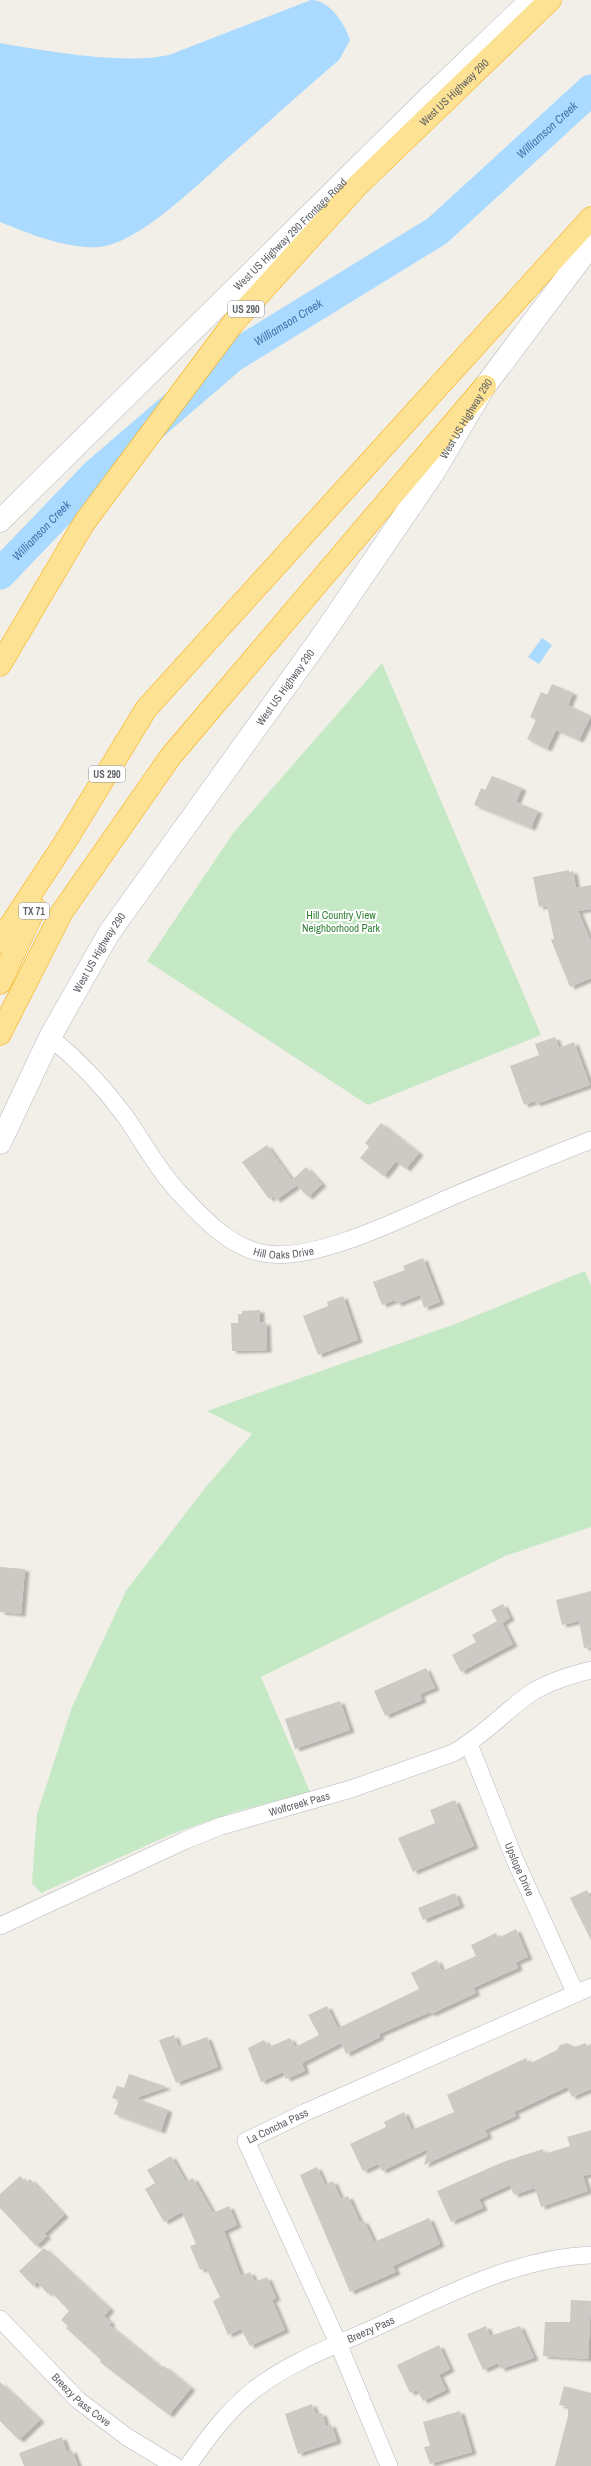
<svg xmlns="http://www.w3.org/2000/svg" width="591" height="2466" viewBox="0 0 591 2466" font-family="'Archivo Narrow',sans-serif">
<defs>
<filter id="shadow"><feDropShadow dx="4.5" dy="2.5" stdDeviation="1" flood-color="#0004"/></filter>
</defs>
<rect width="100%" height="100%" fill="#f1efe8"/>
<path fill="#c5e8c5" d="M 382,663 L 541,1035 L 368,1105 L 147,961 L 234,832 Z
M 585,1271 L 591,1285 L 591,1527 L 505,1556 L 261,1677 L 310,1792 L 234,1812 L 172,1834 L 41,1893 L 32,1883 L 37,1814 L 72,1707 L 126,1591 L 205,1488 L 252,1434 L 207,1411 L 458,1323 Z"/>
<path fill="#aadaff" d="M 311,0 C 330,0 345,24 350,40 L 339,60 C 305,89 272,119 239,148 C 206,176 142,243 99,247 C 65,249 31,234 0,222 L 0,43 C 46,51 124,65 169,55 Z
M 542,638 L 552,645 L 539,664 L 528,657 Z"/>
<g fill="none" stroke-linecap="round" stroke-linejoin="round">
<path stroke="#aadaff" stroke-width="31" id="s1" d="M 0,574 L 96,474 L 232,357 L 437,231 L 591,90"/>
</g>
<path fill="#cccac5" filter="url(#shadow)" d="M 552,684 L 573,693 L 568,705 L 591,716 L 579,740 L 556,730 L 547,749 L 527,739 L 536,720 L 530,717 L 541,692 L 547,695 Z
M 492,776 L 522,788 L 516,802 L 538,811 L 531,828 L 474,805 L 481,788 L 485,790 Z
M 569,870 L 569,872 L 573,871 L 576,888 L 591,885 L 591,909 L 578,911 L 591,942 L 591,978 L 570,987 L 551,940 L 554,939 L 547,906 L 539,907 L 533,877 Z
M 555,1037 L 559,1048 L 574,1042 L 590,1085 L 536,1104 L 535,1101 L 524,1105 L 510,1066 L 539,1055 L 535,1044 Z
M 381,1123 L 419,1153 L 406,1169 L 396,1161 L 384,1176 L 360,1158 L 369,1147 L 365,1143 Z
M 267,1145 L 296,1186 L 276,1200 L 273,1196 L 269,1199 L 242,1162 Z
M 306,1167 L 322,1184 L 308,1197 L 292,1180 Z
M 423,1258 L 440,1302 L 424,1308 L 420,1295 L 397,1304 L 395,1300 L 382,1305 L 373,1282 L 405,1270 L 403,1266 Z
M 343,1296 L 358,1340 L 318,1355 L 303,1316 L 328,1306 L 327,1302 Z
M 260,1310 L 260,1323 L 266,1322 L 267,1350 L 232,1351 L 231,1323 L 238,1323 L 238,1314 L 242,1314 L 242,1311 Z
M 0,1567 L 25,1569 L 21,1614 L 0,1612 Z
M 591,1591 L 591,1647 L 584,1648 L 579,1621 L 562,1625 L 556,1600 Z
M 503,1604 L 510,1618 L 502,1623 L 513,1644 L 461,1672 L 452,1655 L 476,1642 L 472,1635 L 497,1621 L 491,1610 Z
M 426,1668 L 435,1688 L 420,1694 L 422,1700 L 385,1716 L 374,1691 Z
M 340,1701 L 350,1730 L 295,1749 L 285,1719 Z
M 455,1800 L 474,1846 L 413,1872 L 398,1838 L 435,1823 L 430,1810 Z
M 587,1890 L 591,1898 L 591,1940 L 570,1898 Z
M 455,1893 L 460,1905 L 423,1920 L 418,1908 Z
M 516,1929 L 528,1957 L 516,1962 L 518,1968 L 473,1988 L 476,1993 L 431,2014 L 430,2012 L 379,2034 L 380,2037 L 346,2054 L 341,2043 L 302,2063 L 305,2071 L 286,2079 L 283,2072 L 261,2082 L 248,2048 L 264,2040 L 269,2047 L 290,2038 L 295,2047 L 319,2035 L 308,2015 L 327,2006 L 338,2028 L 419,1989 L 411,1973 L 437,1960 L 442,1971 L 476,1956 L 471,1945 L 496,1933 L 498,1938 Z
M 174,2035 L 179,2047 L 207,2037 L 218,2067 L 176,2083 L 159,2040 Z
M 567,2043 L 575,2047 L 585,2043 L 587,2046 L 591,2044 L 591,2089 L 572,2097 L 567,2087 L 514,2112 L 516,2116 L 485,2130 L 488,2136 L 424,2165 L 428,2149 L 382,2171 L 378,2164 L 363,2171 L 350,2144 L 386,2127 L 384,2122 L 404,2112 L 412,2130 L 454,2112 L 447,2095 L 526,2058 L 529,2064 L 557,2050 L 560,2045 Z
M 129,2074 L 167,2087 L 136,2098 L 168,2110 L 161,2131 L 114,2114 L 119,2100 L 112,2098 L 117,2086 L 124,2088 Z
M 591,2130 L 591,2174 L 583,2176 L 588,2191 L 541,2207 L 535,2188 L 514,2195 L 510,2185 L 479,2199 L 483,2208 L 451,2222 L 437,2191 L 503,2162 L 543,2149 L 544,2154 L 570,2146 L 567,2137 Z
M 171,2156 L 186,2182 L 193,2178 L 213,2213 L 229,2206 L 237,2225 L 224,2231 L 241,2276 L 250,2272 L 255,2282 L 267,2277 L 276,2298 L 272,2300 L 285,2330 L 250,2346 L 241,2329 L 228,2335 L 213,2301 L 220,2297 L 206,2268 L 200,2270 L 190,2246 L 196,2244 L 182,2212 L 164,2222 L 145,2189 L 155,2183 L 147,2170 Z
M 317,2167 L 325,2185 L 333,2181 L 341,2199 L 348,2196 L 360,2222 L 364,2221 L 374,2242 L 429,2218 L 440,2244 L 393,2266 L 396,2272 L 350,2292 L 300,2175 Z
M 20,2176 L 26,2183 L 30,2179 L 64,2215 L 44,2234 L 47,2236 L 36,2246 L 0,2208 L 0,2194 Z
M 44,2248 L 110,2309 L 104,2316 L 111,2323 L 109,2325 L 162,2368 L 164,2366 L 191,2388 L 169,2415 L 100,2362 L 101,2360 L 66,2328 L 68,2326 L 61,2320 L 69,2311 L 50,2291 L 48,2294 L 37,2282 L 33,2286 L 19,2271 Z
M 571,2300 L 591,2301 L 588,2359 L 543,2356 L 545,2322 L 570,2322 Z
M 486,2326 L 490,2336 L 520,2326 L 534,2358 L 501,2369 L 498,2363 L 483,2370 L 467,2334 Z
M 439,2345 L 450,2369 L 439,2375 L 446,2390 L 423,2401 L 417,2390 L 410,2393 L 397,2365 Z
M 0,2382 L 40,2420 L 19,2440 L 0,2421 Z
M 564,2386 L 591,2393 L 591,2466 L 555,2466 L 568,2416 L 568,2407 L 559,2405 Z
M 312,2404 L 316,2414 L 322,2413 L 326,2426 L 331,2424 L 337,2441 L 298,2454 L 285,2414 Z
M 460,2411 L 472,2452 L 430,2464 L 424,2447 L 430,2446 L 423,2422 Z
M 62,2437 L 67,2452 L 72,2450 L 78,2466 L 24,2466 L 19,2453 Z"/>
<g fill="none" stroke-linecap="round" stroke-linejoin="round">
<defs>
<g id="minor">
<path id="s2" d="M 50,1037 C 78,1060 103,1086 125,1116 C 142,1140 156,1167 176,1189 C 199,1214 227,1246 262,1253 C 313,1264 405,1217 453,1196 C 499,1177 545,1158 591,1140"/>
<path id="s3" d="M 469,1744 L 515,1860 L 575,1992"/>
<path id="s4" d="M 0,1926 L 186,1840 L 221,1826 L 351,1789 L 453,1753 C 482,1737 504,1712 531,1693 C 548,1682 571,1675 591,1670"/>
<path id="s5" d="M 0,2319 L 78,2400 L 127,2437 L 175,2466"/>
<path id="s6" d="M 188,2466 C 208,2437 227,2411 255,2389 C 290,2362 334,2346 374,2328 C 443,2297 514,2258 591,2255"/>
<path id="s7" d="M 389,2466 L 338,2343 L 246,2141 L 306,2112 L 591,1987"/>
</g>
<g id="secondary">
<path id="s8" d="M 0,521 L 420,106 L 531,0"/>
<path id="s9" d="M 0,1143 L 50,1037 L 109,933 L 322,636 L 434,472 L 485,386 L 591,245"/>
</g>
<g id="motorway">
<path id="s10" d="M 0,665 L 84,523 L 234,322 L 357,186 L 550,0"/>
<path d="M 0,941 L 67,839 L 146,709 L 591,218"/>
<path d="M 0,983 L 35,908"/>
<path d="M 0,1034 L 62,912 L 171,756 L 485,386"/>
</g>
</defs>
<use href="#minor" stroke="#b5b8bc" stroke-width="18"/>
<use href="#secondary" stroke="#b6babf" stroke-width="23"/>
<use href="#motorway" stroke="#f9ab00" stroke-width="23"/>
<use href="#minor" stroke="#fff" stroke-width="17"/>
<use href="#secondary" stroke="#fff" stroke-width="22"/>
<use href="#motorway" stroke="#fde293" stroke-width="22"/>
</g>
<g text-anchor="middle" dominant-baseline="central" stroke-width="4" stroke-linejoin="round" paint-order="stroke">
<g fill="#fff" stroke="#8f9295" stroke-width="1">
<rect x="228" y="301" width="36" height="16" rx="3"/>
<rect x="89" y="766" width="36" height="16" rx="3"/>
<rect x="19" y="903" width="30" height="16" rx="3"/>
</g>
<g font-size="10" font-weight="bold" fill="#5f6368">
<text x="246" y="309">US 290</text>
<text x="107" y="774">US 290</text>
<text x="34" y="911">TX 71</text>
</g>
<g font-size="11" fill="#5f6368" stroke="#fff">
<text stroke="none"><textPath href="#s10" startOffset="734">West US Highway 290</textPath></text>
<text stroke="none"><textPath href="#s8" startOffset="408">West US Highway 290 Frontage Road</textPath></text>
<text stroke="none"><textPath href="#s9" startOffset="863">West US Highway 290</textPath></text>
<text stroke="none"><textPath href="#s9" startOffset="539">West US Highway 290</textPath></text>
<text stroke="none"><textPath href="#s9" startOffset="215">West US Highway 290</textPath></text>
<text stroke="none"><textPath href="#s2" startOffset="329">Hill Oaks Drive</textPath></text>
<text stroke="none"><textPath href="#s4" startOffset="324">Wolfcreek Pass</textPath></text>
<text stroke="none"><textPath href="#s3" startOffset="135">Upslope Drive</textPath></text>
<text stroke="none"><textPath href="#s7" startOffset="390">La Concha Pass</textPath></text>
<text stroke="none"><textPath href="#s6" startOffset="233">Breezy Pass</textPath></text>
<text stroke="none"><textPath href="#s5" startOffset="115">Breezy Pass Cove</textPath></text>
</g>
<g font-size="11" fill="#348238" stroke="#fff">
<text x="341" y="915">Hill Country View<tspan x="341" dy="13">Neighborhood Park</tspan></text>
</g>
<g font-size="12" font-style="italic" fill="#4174aa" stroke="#fff">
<text stroke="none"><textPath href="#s1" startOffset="708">Williamson Creek</textPath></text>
<text stroke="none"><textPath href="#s1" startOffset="384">Williamson Creek</textPath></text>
<text stroke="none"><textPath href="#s1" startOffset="60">Williamson Creek</textPath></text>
</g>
</g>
</svg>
